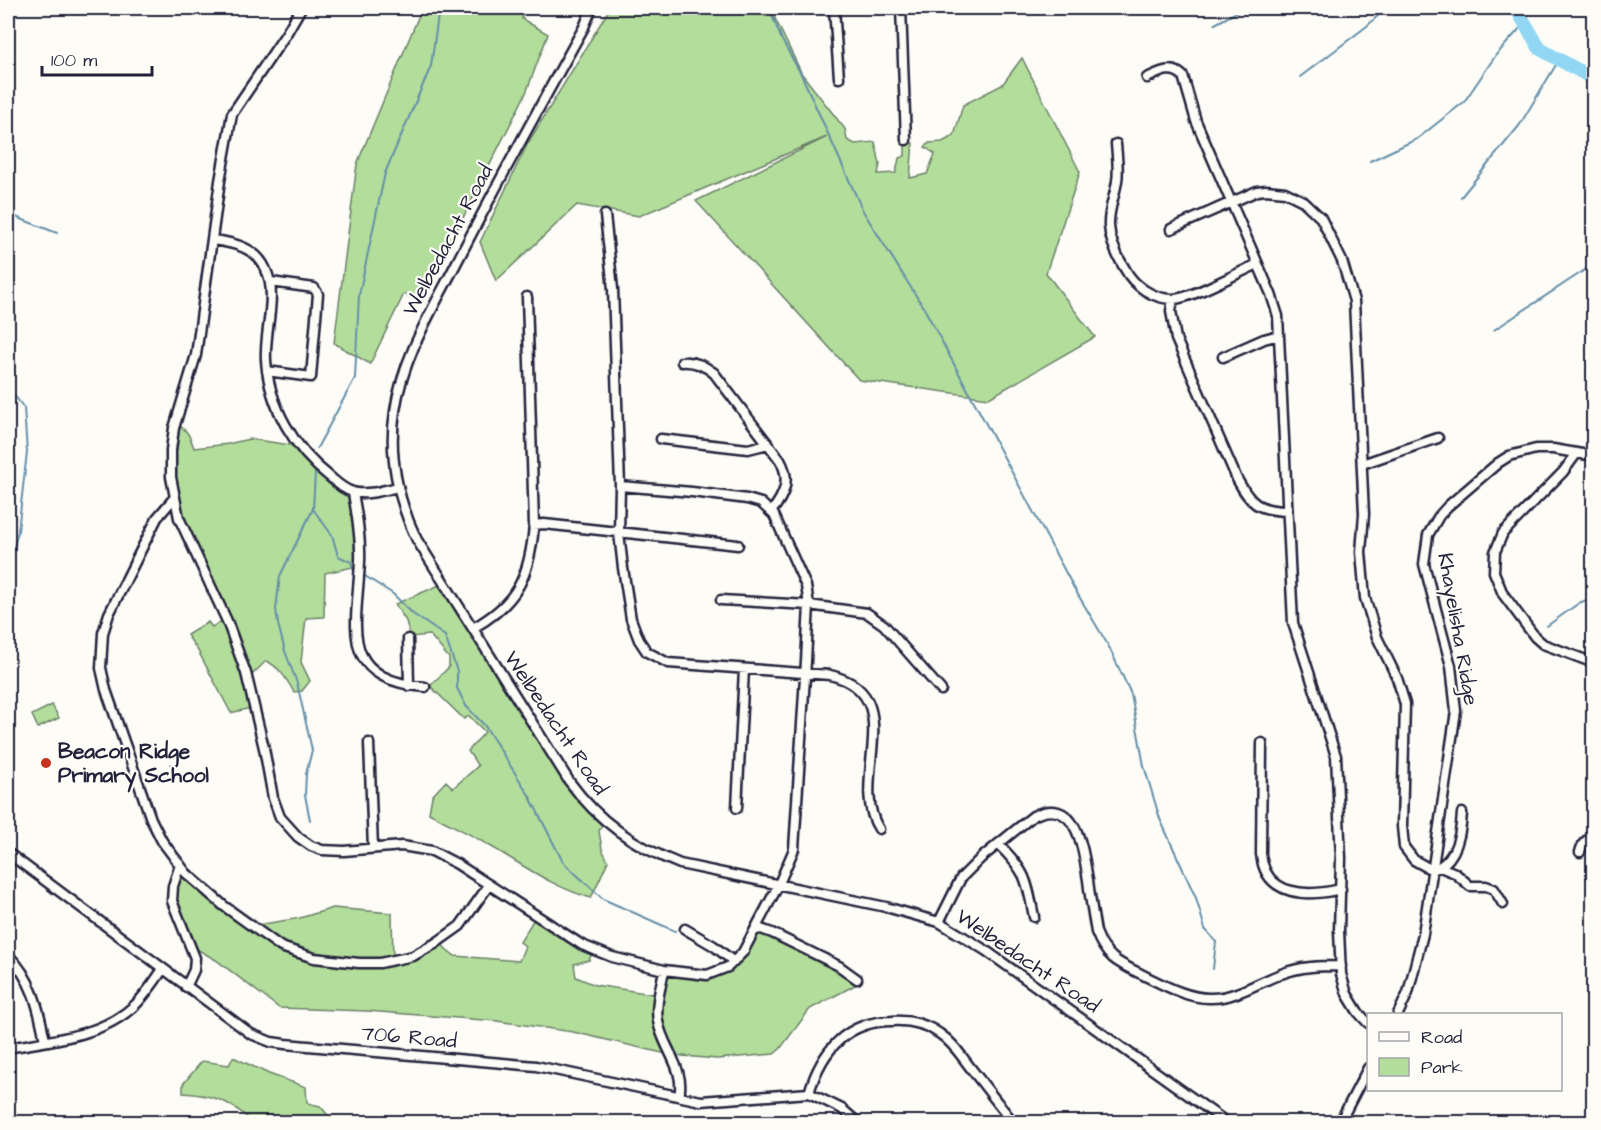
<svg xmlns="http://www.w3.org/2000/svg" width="1601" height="1130" viewBox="0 0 1601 1130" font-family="'Architects Daughter',sans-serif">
<rect width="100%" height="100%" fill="#fdfcf7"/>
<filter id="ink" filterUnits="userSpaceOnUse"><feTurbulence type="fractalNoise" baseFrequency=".0167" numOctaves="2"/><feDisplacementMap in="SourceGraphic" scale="12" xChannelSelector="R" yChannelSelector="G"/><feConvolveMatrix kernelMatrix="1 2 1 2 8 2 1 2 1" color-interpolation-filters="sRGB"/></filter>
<g filter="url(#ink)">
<path fill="#b3dd9a" stroke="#6a806a" stroke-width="1.5" d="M 422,8 L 523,8 L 522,19 L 548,34 L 526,93 L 421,301 L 404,294 L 370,364 L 334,343 L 357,164 Z
M 610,8 L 770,8 L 802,74 L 845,129 L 847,140 L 855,144 L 875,142 L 880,164 L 878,174 L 896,173 L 899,158 L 905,156 L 905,143 L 913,143 L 910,178 L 927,174 L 935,154 L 925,147 L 929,143 L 942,142 L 954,136 L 963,105 L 1002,85 L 1022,58 L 1080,172 L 1046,273 L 1095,337 L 989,398 L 859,380 L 696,201 L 829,136 L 639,216 L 577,205 L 496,281 L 480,242 L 528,143 Z
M 175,425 C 187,427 190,437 194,448 L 228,444 L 249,439 L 298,446 L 353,493 L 358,566 L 325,573 L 324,617 L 306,618 L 301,662 L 310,681 L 302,691 L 294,692 C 287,680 279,666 266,661 L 248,679 L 255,707 L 231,713 L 198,651 L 187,635 L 208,622 L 212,627 L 226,619 L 173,498 Z
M 442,584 L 550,756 L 604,822 L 599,831 L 602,849 L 608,861 L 591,898 C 551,887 519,862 483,842 C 466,832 447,823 429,813 L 432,796 L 446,781 L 453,788 L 478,766 L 468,751 L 485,732 L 469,716 L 464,719 L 430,686 L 449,667 L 449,658 L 430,635 L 410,637 L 406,621 L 395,604 Z
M 52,705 L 59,718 L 38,728 L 32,715 Z
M 180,875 L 186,875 L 251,926 L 300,918 L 333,908 L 392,913 L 393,960 L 439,941 L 446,949 L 455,956 L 519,961 L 525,946 L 520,942 L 535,917 L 593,951 L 589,960 L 574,964 L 576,977 L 595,985 L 658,995 L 663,970 L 699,976 L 729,967 L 755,930 L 761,930 L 856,979 L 857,984 L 810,1009 L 780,1049 L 774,1054 L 717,1059 L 671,1055 L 573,1032 L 497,1021 L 367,1011 L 279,1008 L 216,960 L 193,947 L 175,912 L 175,879 Z
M 233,1057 L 269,1074 L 306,1087 L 307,1103 L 320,1106 L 334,1122 L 252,1122 C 230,1100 212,1095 183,1093 L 183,1084 L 202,1061 L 229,1065 Z"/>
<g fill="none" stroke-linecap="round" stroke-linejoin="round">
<path stroke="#658fa9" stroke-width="2" d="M 769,8 L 782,40 L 801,74 L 863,211 L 925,310 L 1074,588 L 1108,645 L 1131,694 L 1144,766 L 1160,819 L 1196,898 L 1205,929 L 1216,942 L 1213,969
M 1215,24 L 1244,8
M 1300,77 L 1367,26 L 1386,8
M 1370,161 L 1417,139 L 1464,102 L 1496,55 L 1525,23
M 1461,197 L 1519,126 L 1559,60
M 8,214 L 57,233
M 1494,330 L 1594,264
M 8,387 L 24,408 L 27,452 L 18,531 L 8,571
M 317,448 L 355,378 L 359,295 L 385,173 L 431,66 L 439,8
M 315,473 L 313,509 L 332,535 L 338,556 L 351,562 L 355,574
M 365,576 L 393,594 L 413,614 L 445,636 L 457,671 L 457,688 L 466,706 L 485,726 L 529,795 L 563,862 L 603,899 L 675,931
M 1547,626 L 1579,603 L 1594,597
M 310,820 L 305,795 L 306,774 L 312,750 L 297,683 L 285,651 L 278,624 L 276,609 L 280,576 L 313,509"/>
<path stroke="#91d7f3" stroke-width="14" d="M 1516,8 L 1540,49 L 1594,79"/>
<defs>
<path id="minor" d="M 301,8 L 286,34 L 232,114 L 220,181 L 196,355 L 174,428 L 171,450 L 171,477 L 179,518 L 227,621 L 246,673 L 264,748 L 273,798 L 280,817 L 298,837 L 311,846 L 322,850 L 344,851 L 402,846 L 432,851 L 457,864 L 582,945 L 612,957 L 664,970 L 707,975 L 728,967 L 743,952 L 778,886 L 794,849 L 806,661 L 809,605 L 806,586 L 774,515 L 761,503 L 747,499 L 692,492 L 620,486
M 592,8 L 584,27 C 541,104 498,182 458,260 C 433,309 403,356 395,411 C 388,455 398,501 417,540 L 569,781 C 598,821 634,846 680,864 L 886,907 L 939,922 L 985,950 L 1226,1122
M 834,8 L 839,78
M 901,8 L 906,140
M 1147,78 C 1160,72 1172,65 1183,76 L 1196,121 L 1271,294 L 1278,316 L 1293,623 L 1336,756 L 1341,858 L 1339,931 L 1341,974 L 1347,994 L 1358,1012 L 1368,1023
M 1116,144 C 1117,157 1119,169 1117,181 C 1115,196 1108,210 1109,226 C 1110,241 1117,256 1125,269 C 1134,286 1153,299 1173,299 C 1191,299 1239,272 1258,264
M 605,215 L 613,289 L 620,486 L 619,533 L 623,568 L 631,619 L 639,640 L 647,652 L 668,663 L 830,675 C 911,694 847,781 879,829
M 1171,229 L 1257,191 L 1266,190 L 1285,192 L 1303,201 L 1321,218 L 1342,261 L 1354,301 L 1364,514 L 1361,552 L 1365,598 L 1377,637 L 1397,678 L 1405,704 L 1402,826 L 1404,847 L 1414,860 L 1432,870 C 1456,863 1461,835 1462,813
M 213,240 C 235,243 257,248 266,270 C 278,295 264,332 266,360 C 269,406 294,449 330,477 C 337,483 344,490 353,492 C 367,496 384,490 398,487
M 1173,299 L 1171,311 L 1176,339 L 1237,479 C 1251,504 1257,510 1287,511
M 1223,357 L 1264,339 L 1279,335
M 682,362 C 694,361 705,366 714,373 L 780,460 C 791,479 785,495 771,512
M 267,371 L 311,377 L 318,294 L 314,288 L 271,282
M 661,439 L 748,449 L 768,444
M 1577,453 L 1563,472 L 1503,533 L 1495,552 L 1494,572 L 1503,594 L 1535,637 L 1543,644 L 1594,663
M 1362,464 L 1438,438
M 353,493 C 357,515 361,538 360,561 C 357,628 337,678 425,687
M 174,498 L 157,518 L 109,614 L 103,633 L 101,668 L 106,690 L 151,819 L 162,841 L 186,873 L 224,906 L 281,947 L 314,958 L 359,963 L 380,963 L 413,956 L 436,943 L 460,926 L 489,885
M 534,525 L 544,524 L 738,545
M 721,600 L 809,605 L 867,613 L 884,625 L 941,690
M 473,628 C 518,603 530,575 534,525 L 527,297
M 408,639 L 409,686
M 369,743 L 373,848
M 1262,743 L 1261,854 C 1265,897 1308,897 1341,889
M 737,808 L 744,669
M 998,844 C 1026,871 1027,880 1034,917
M 1580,852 C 1582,844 1585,838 1594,839
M 8,853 L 251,1034 L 271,1042 L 285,1044 L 536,1066 L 701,1101 L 809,1093 L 842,1109 L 857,1122
M 180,865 L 173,886 L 172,901 L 195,958 L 194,970 L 186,987
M 1440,867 L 1455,873 L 1470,886 L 1486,886 L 1494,889 L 1503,904
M 939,922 L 961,878 L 981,858 L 1033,816 C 1078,794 1083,851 1088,880 C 1090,898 1093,915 1096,932 C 1106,958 1118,963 1141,974 C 1162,984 1188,999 1211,998 C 1236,998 1259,982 1281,974 C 1301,966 1321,966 1341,966
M 685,929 L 714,946 L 734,962
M 756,930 L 761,929 L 772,933 L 839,966 L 857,979
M 8,955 C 32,978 39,1009 45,1041
M 664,970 C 661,987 655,1005 658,1021 C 662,1047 686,1069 679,1096
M 1398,1014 L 1408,993 L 1423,934 L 1456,711 L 1451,666 L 1424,564 L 1428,535 L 1439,516 L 1448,506 L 1498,463 L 1509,456 L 1536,449 L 1553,449 L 1594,456
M 8,1048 C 50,1040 101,1037 134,1006 C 145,996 154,982 163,969
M 809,1093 C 821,1052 846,1021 892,1021 C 908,1020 926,1024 940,1034 C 954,1043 963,1059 973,1071 C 987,1089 1000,1106 1013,1122
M 1340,1122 L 1368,1068"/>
</defs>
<use href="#minor" stroke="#22223b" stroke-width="13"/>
<use href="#minor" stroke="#fdfcf7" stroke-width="8"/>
</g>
</g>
<circle fill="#c8321e" stroke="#fdfcf7" stroke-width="2" cx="46" cy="763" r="6"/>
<g text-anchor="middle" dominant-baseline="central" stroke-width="4.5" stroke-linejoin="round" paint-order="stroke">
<g font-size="21" fill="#22223b" stroke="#fdfcf7">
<text transform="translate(448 240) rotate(-62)">Welbedacht Road</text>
<text transform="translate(1458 629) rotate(80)">Khayelisha Ridge</text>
<text transform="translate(556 723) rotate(56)">Welbedacht Road</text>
<text transform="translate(1028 961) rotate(34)">Welbedacht Road</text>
<text transform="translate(409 1037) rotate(5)">706 Road</text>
</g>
<g font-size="21" font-weight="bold" fill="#22223b" stroke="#fdfcf7" text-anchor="start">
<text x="58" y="751">Beacon Ridge<tspan x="58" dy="24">Primary School</tspan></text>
</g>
</g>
<rect width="1601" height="1130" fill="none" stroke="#fdfcf7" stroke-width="30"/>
<rect x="15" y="15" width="1571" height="1100" fill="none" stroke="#22223b" stroke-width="2" filter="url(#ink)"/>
<rect x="1367" y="1013" width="195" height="78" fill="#fdfcf7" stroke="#a5a5ac" stroke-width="1.5"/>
<rect x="1379" y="1032" width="30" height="9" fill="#fdfcf7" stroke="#a5a5ac" stroke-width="1.5"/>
<text x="1421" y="1043" font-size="18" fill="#22223b">Road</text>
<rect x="1379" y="1058" width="30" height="18" fill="#b3dd9a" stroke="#a5a5ac" stroke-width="1.5"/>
<text x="1421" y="1073" font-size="18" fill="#22223b">Park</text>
<path d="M42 66v9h110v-9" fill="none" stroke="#22223b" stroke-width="3"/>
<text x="51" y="66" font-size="18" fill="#22223b" stroke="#fdfcf7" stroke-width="4.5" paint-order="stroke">100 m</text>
</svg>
